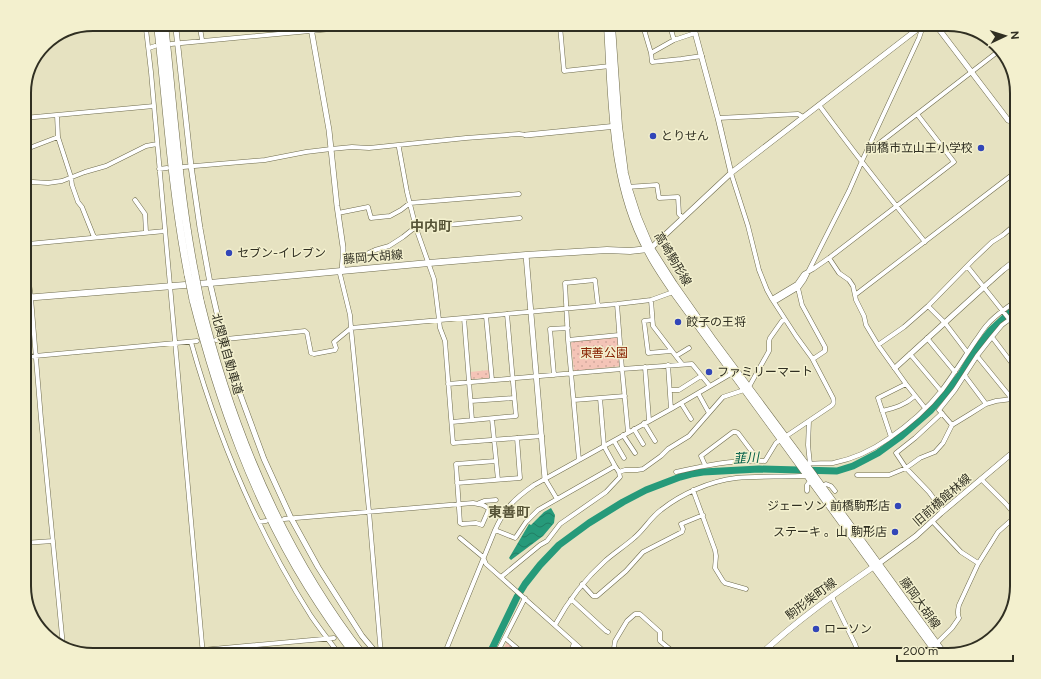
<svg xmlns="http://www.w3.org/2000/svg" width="1041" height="679" viewBox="0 0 1041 679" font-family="Figtree,'Noto Sans JP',sans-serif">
<defs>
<pattern id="park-dots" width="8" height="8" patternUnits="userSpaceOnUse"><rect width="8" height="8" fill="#f4c4b7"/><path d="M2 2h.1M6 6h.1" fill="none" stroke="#d2a99d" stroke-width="1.8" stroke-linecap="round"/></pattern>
<pattern id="water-waves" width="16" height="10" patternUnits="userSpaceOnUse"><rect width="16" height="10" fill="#269a7a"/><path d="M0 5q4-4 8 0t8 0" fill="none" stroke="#217e64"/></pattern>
</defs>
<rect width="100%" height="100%" fill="#e6e2c1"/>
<path fill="url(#park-dots)" d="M 616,337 L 618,339 L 621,366 L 574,371 L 571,343 L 573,341 Z
M 489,370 L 489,378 L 471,379 L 470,372 Z
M 507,642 L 522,654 L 521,655 L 500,655 Z"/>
<path fill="url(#water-waves)" d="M 551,508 L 555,515 L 554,523 L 543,536 L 511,560 L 509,558 L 529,524 L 531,525 L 544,512 Z"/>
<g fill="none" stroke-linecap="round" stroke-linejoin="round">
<path stroke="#269a7a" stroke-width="7" d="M 489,655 L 517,597 L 525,584 L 540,565 L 559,545 L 589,523 L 623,502 L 646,490 L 680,477 L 691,474 L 703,472 L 759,469 L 837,471 L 853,466 L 878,453 L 900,437 L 931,410 L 947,392 L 961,374 L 974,352 L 991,330 L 1017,306"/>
<defs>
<path id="minor" d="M 560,26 L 564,71 L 610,66
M 643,26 L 651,53 L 652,62 L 681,59 L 702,56
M 670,26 L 674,40
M 200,28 L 202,40
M 146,29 L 151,72 L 154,106 L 203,655
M 171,44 L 342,28
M 149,48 L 155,46
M 651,53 L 674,40 L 695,33
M 819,105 C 853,151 889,197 925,242
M 1017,113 L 1008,120 L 1011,122 L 1017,130
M 57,115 L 58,137 L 71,177 L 72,185 L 78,202 L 82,207 L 94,237
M 24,118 L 154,106
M 718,118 L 798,114 L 803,117
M 399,145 L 399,148 L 407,192 L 416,228 L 434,279 L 440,328 L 445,341 L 453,443 L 542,436
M 24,150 L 58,137
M 868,150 L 873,148 L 1000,50
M 183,167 L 265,160 L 306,152 L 331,149 L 352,147 L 369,148 L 466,138 L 519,134 L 526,135
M 159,169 L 167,168
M 24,183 L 33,182 L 48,183 L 62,181 L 85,172 L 106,166 L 146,146 L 157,144
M 627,187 L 657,185 L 659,198 L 678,197 L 679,214 L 683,218
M 135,200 L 145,214 L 146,232
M 24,207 L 28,244 L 27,266 L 28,275 L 31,298 L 41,419 L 63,646
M 338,213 L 368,207 L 371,218 L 390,216 L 401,210 L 410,203 L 519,194
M 1012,227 L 1017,233
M 28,244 L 165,231
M 343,258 L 358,258 L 375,250 L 389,246 L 403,237 L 413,229 L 416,228 L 520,218
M 829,258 L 839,273 L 849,280 L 853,286 L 856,300 L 864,316 L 866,325 L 878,345 L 906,384 L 925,408
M 967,266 L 1017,329
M 342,271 L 340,274 L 350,315 L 351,328 L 369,511 L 381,655
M 798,288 L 802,305 L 825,347 L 825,351 L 813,359
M 855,295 L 1017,171
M 772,299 L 797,284 L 804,274 L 813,269 L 829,258 L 954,162 L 917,114
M 651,300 L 653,326 L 682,364
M 774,302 L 799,287 L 804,280 L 849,191 L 862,161 L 919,38 L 921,32 L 921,27
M 617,304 L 622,369 L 628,432
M 928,306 L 945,323 L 967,352
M 486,316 L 492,380
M 464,318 L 472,420
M 652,320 L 644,321 L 648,353 L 671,351
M 992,337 L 1017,370
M 927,338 L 955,372
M 216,340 L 305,331 L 307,333 L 311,353 L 314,354 L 335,350 L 336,348 L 334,342 L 351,328 L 617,304 L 651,300 L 673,292
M 568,340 L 619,335
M 191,342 C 218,438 257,531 311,616 C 320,629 330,642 340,655
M 878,345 L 904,327 L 928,306 L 972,261 L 992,242 L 1003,235 L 1017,223
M 910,354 L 941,391
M 676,356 L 689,348
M 977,356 L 1012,399
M 24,357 L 197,341
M 668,365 L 671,409
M 645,367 L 649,420
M 554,375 L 550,329 L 568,328
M 965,376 L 986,404
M 448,384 L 622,369 L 692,364 L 710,386
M 748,386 L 750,385 L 769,351 L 769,341 L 770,338 L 782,321 L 785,320
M 670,390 L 679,390 L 701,376
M 698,393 L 709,413
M 574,400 L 625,396
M 471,401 L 514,398
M 681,403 L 691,419
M 882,411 C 895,408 905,405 915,396
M 942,413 L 915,438 L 896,453 L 906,468 L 929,492 L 943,511
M 492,419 L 498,480
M 809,421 L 808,445 L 810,464
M 452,422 L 516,416 L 507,314
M 644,423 L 655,441
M 952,425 L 939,410 L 955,390 L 977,356 L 992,337 L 1002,325 L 1017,314
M 634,429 L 643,444
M 623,435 L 635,453
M 891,437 L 878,398 L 906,384
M 614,441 L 624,458
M 579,460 L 568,340 L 565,283 L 595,280 L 598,306
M 705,465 L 701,456 L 733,432 L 736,432 L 738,433 L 756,457 L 756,460
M 806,465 C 811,462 826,464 833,463 C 853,459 871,451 888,439 C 907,426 927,409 942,390 C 954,374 965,356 976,340 C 980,335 983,329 987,325 C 995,315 1007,308 1017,300
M 619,472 L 625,470 L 637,470 L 643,469 L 661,456 L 668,449 L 689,436 L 723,397 L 744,390
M 676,472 C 705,465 736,459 765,461 L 776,443 L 831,406 C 834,404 834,402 833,398 L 812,358 L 796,336 L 772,299 L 767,290 L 759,270 L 748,226 L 731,173
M 857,475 L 889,475 L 906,468 L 920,458 L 935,452 L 943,443 L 952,425 L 970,414 L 986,404 L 996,401 L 1012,399 L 1017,401
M 545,479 L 557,499
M 981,479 L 1006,504 L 1017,517
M 457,483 L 520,478 L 517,438
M 822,486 L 826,484 L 831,486 L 835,491
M 693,490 L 715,550 L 716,556 L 715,568 L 723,581 L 725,583 L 746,589
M 807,491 L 807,485 L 811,480
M 479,503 L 484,501 L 496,500
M 489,509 L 482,525 L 476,523 L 462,524 L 460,523 L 456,464 L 496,461
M 284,519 L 473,503 L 483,505 L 501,516
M 932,521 L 961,552 L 978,563
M 259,522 L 266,521
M 495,530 L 515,538 L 516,537 L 526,522 L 538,510 L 615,466 L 604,446 L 600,398
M 460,538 L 483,557 L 486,564 L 588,655
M 24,543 L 53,541
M 501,577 L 540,545 L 547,541 L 560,524 L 606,492 L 620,477 L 619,472 L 615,466
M 582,584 L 593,596 L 597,596 L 626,571 L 643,552 L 682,532 L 683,529 L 681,524 L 703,515
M 833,595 L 833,599 L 855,644 L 859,655
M 571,599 L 606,631 L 608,632
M 555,625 C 568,601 585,579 605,561 C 614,553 625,546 634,538 C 644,530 651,517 661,510 C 681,494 710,481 736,478 C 757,476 778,477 800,476 L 804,476 L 806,474
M 505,638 L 525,655
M 202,650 L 334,638
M 444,655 L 495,530 C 505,508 514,499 534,485 L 671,409 L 734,372
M 496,655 L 525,598
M 570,655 L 574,643
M 613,655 L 615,641 L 627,621 L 635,614 L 640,614 L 660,632 L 660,641 L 677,655
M 925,655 L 952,628 L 959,618 C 957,614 958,609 959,605 L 978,564 L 998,532 L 1016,516"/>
<path id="tertiary" d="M 935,24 L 1008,120
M 693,25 L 718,118 L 731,173
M 311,28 L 329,130 L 337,206 L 343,247 L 343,258 L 342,271
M 176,29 L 191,166 L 200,228 L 210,283 L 223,339 L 234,377 L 243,402 L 264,459 L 291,518 L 318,567 L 362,636 L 378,655
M 526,135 L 617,126
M 651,248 L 731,173 L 924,24
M 526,255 L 545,479
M 895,368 L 984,287 L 1003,270 L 1017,259
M 878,564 L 916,536 L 941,513 L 1017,449"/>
<path id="secondary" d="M 760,655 C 796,621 836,593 876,565"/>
<path id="primary" d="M 607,26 C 612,101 610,182 647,250 C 654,265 664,278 673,292 L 938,655
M 612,26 L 619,126 L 625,173 L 629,189 L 638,217 L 651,248 L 674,284 L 712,338 L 814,475 L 945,655
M 24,298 L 210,283 L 429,263 L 526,255 L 607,250 L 630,251 L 648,249"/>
<path id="motorway" d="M 158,29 C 167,111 172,193 188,275
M 165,29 C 174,111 179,193 195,274
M 193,300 C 219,402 253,498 308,587 C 323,611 338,633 355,655
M 200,300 C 231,427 282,551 363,655"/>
</defs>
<use href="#minor" stroke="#6e6b4d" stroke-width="5"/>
<use href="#tertiary" stroke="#6e6b4d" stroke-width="6"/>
<use href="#secondary" stroke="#6e6b4d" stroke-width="6"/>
<use href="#primary" stroke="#6e6b4d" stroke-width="7"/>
<use href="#motorway" stroke="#6e6b4d" stroke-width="8"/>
<use href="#minor" stroke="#fff" stroke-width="4"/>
<use href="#tertiary" stroke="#fff" stroke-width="5"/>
<use href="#secondary" stroke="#fff" stroke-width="5.5"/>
<use href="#primary" stroke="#fff" stroke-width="6"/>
<use href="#motorway" stroke="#fff" stroke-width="7"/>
<defs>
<path id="motorway-bridge" d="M 195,274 L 200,300
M 188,275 L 193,300"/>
</defs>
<use href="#motorway-bridge" stroke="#6e6b4d" stroke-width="8" stroke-linecap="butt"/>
<use href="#motorway-bridge" stroke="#fff" stroke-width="7"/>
</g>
<g fill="#3246b8" stroke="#f3f0ce" stroke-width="1.5">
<circle cx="653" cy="136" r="4"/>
<circle cx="981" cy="148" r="4"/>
<circle cx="229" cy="253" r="4"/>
<circle cx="678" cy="322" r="4"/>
<circle cx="709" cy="372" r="4"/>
<circle cx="898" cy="506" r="4"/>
<circle cx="895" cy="532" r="4"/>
<circle cx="816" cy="629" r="4"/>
</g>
<g text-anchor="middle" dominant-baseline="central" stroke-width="3" stroke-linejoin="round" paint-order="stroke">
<g font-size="12" fill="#302f22" stroke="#f3f0ce" text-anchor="start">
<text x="661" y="136">とりせん</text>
<text x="973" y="148" text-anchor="end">前橋市立山王小学校</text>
<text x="237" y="253">セブン-イレブン</text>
<text x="686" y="322">餃子の王将</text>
<text x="717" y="372">ファミリーマート</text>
<text x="890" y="506" text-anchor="end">ジェーソン 前橋駒形店</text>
<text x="887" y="532" text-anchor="end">ステーキ 。山 駒形店</text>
<text x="824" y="629">ローソン</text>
</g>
<g font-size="12" fill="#302f22" stroke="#f3f0ce">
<text transform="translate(373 257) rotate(-5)">藤岡大胡線</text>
<text transform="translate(673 259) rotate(59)">高崎駒形線</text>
<text transform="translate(227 354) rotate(74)">北関東自動車道</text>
<text transform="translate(942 500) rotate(-41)">旧前橋館林線</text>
<text transform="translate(811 599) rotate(-37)">駒形柴町線</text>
<text transform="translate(920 603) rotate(54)">藤岡大胡線</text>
</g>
<g font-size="12" fill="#872102" stroke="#f3f0ce">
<text x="604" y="353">東善公園</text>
</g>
<g font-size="13" font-style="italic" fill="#005e47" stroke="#f3f0ce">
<text transform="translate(746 458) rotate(-3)">韮川</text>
</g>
<g font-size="14" font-weight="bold" fill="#575437" stroke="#f3f0ce">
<text x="431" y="226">中内町</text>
<text x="509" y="512">東善町</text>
</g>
</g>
<path d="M0 0H1041V679H0ZM93 31H948A62 62 0 0 1 1010 93V586A62 62 0 0 1 948 648H93A62 62 0 0 1 31 586V93A62 62 0 0 1 93 31Z" fill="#f3f0ce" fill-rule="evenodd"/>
<path fill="none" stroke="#302f22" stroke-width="2" d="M93 31H948A62 62 0 0 1 1010 93V586A62 62 0 0 1 948 648H93A62 62 0 0 1 31 586V93A62 62 0 0 1 93 31Z"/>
<g transform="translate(1005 36) rotate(86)" stroke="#f3f0ce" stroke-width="3" paint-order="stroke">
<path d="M0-3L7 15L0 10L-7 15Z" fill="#302f22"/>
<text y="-6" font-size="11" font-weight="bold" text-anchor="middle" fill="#302f22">N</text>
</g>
<path d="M897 655v6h116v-6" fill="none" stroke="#302f22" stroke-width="2"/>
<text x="903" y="655" font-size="12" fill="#302f22" stroke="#f3f0ce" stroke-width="3" paint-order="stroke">200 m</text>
</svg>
